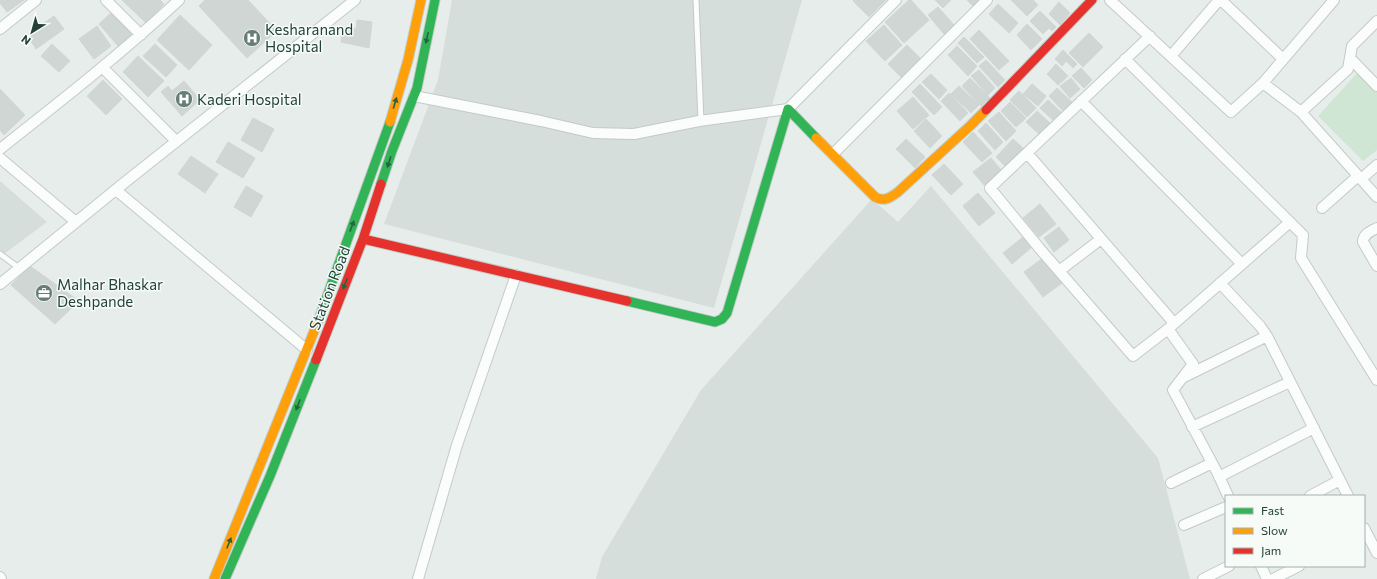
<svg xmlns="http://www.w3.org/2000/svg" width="1377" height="579" viewBox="0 0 1377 579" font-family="Commissioner,sans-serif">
<rect width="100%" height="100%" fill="#e7edea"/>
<path fill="#d5deda" d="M 452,0 L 802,0 L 714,308 L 384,224 L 438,80 Z
M 0,181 L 47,222 L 0,257 Z
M 931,186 L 1158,458 L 1190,579 L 596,579 L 602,557 L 701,390 L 872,199 L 898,222 Z"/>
<path fill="#d0e6d5" d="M 1360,70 L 1377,87 L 1377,150 L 1363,161 L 1318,116 Z"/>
<path fill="#cfd6d3" stroke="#cfd6d3" d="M 0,0 L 24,0 L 7,12 L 0,3 Z
M 122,0 L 160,0 L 164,4 L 146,23 Z
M 205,0 L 248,0 L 277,31 L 247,58 L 199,6 Z
M 854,0 L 886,0 L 869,17 L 853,1 Z
M 909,0 L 911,0 L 929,20 L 904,43 L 885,22 Z
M 935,0 L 951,0 L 943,8 Z
M 967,0 L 980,0 L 974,7 Z
M 1011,0 L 1033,0 L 1038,5 L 1027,16 Z
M 1059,2 L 1070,13 L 1060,25 L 1049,14 Z
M 998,4 L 1018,23 L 1009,33 L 989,14 Z
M 938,7 L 954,25 L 944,34 L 928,15 Z
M 1040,11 L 1056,27 L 1052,31 L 1049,28 L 1043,34 L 1030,21 Z
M 112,12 L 132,34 L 118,46 L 99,24 Z
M 180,15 L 212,45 L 189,70 L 157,40 Z
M 54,16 L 64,29 L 36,49 L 27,35 Z
M 357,20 L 372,22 L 369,48 L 341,42 L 343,27 L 356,29 Z
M 1027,24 L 1042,39 L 1031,50 L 1017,35 Z
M 884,25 L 902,45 L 885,61 L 866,41 Z
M 97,26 L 111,46 L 94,59 L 79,39 Z
M 979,30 L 1009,61 L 999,70 L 970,39 Z
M 1089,33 L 1103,47 L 1083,67 L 1069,53 Z
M 964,37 L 984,57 L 977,63 L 958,43 Z
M 52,44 L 70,61 L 59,72 L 41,56 Z
M 155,44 L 177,65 L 166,77 L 143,56 Z
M 907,45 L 920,58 L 901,77 L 888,64 Z
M 957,46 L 977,66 L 968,76 L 948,55 Z
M 1063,50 L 1077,64 L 1073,68 L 1066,61 L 1062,66 L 1055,59 Z
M 138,56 L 164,81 L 148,97 L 123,72 Z
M 986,60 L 1005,80 L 998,87 L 979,66 Z
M 1056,64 L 1068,76 L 1058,85 L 1047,74 Z
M 1081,68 L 1092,80 L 1084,88 L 1072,76 Z
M 979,70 L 995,88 L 988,95 L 971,76 Z
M 931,74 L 947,90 L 939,99 L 922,82 Z
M 970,78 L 990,98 L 981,106 L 962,86 Z
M 1071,78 L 1080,89 L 1070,98 L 1060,86 Z
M 103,80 L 122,99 L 106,115 L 87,96 Z
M 184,81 L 200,100 L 182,116 L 161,92 L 168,86 L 172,91 Z
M 920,84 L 942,107 L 934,115 L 912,92 Z
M 1032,84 L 1046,96 L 1038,106 L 1023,94 Z
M 959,86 L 979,105 L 971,113 L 951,94 Z
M 1057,88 L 1073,103 L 1064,112 L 1049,96 Z
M 0,89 L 25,115 L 4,135 L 0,130 Z
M 1019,91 L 1036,108 L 1027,117 L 1010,100 Z
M 949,93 L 968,113 L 960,121 L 941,101 Z
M 913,97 L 929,115 L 913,129 L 897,111 Z
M 1048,100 L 1063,114 L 1055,122 L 1040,108 Z
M 1010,102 L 1026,118 L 1016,127 L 1001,111 Z
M 1037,111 L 1051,124 L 1040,135 L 1026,122 Z
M 999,112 L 1016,131 L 1006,141 L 988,121 Z
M 253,118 L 274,129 L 262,152 L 241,140 Z
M 926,119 L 942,136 L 930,148 L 914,131 Z
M 986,123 L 1003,142 L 995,150 L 978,131 Z
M 973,132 L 992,153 L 982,162 L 963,142 Z
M 906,139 L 925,157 L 915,168 L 896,149 Z
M 1013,139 L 1023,148 L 1005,166 L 996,157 Z
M 228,142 L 255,158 L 243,178 L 216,162 Z
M 191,156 L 218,174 L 205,193 L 178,174 Z
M 991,158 L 1002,171 L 984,185 L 973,172 Z
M 944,164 L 963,184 L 951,195 L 932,175 Z
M 246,186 L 263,196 L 251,217 L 234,207 Z
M 978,193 L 995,213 L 979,226 L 963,206 Z
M 1040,204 L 1056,224 L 1039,237 L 1023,218 Z
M 1059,227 L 1069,240 L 1054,252 L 1044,238 Z
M 1023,237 L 1032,247 L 1012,264 L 1003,253 Z
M 1043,258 L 1062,283 L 1043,297 L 1024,272 Z
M 30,266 L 79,301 L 55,324 L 11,285 Z"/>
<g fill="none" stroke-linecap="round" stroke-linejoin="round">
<defs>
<path id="lane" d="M 696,0 L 701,121
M 0,254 L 19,268"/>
<path id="street" d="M 106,0 L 141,35
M 1110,0 L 1231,112 L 1263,83 L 1301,112
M 1221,0 L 1283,59
M 1377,21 L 1352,46 L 1348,69 L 1301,112 L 1377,197
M 0,29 L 36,0
M 1150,36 L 990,188 L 1040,249 L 1133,356 L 1168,329 L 1290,222
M 1171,56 L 1219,0
M 1350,58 L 1377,86
M 1125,59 L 1303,235 L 1301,258 L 1377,380
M 103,68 L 176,141
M 1263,83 L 1334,0
M 414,96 L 541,121 L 593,133 L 634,134 L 699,121 L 788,109 L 896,0
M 1081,101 L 1242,264
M 0,149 C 61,101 122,53 179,0
M 1027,153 L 1174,323
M 833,154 L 987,0
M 0,158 L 76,222
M 1361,179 L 1377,165
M 116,190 L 307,350
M 1322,208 L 1358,176
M 1377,228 C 1371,231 1363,234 1363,242 L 1377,266
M 1059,271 L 1101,239
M 1220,283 L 1260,326 L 1267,336 L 1348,496
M 0,284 L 124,183 L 355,0
M 1168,329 L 1193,364 L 1173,390 L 1218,474 L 1228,496
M 1184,377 L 1267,336
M 1192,427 L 1290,382
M 1219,477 L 1314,428
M 1171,483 L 1212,463
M 1310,496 L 1340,480
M 1184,525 L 1226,507
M 1364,528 L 1377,553
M 1261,566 L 1267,579
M 0,577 L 1,579
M 418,579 L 457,445 L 516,275
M 1203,579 L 1229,566
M 1273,579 L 1299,566"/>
<path id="fast" d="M 381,184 L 392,151 L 417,88 L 435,0
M 627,301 L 715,322 L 722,319 L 727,313 L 788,109 L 816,138
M 317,324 L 390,122
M 225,579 L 270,476 L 316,360"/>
<path id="slow" d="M 390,122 L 408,60 L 421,0
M 816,138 L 875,197 C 884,202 890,198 898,192 L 971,125 L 986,110
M 214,579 L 317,324"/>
<path id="jam" d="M 986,110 L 1092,0
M 363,239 L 627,301
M 316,360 L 363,239 L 381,184"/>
</defs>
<use href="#lane" stroke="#c4cac7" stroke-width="7"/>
<use href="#street" stroke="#c4cac7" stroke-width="12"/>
<use href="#fast" stroke="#c2cac7" stroke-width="11"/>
<use href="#slow" stroke="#c2cac7" stroke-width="11"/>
<use href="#jam" stroke="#c2cac7" stroke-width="11"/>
<use href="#lane" stroke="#fbfcfc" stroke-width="5"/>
<use href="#street" stroke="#fbfcfc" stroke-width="10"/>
<use href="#fast" stroke="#30b455" stroke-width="9"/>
<use href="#slow" stroke="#ff9f0a" stroke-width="9"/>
<use href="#jam" stroke="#e5322d" stroke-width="9"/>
</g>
<defs><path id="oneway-solid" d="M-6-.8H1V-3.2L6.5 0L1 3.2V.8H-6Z"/></defs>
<g fill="#266441">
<use href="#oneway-solid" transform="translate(427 38) rotate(102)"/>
<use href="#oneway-solid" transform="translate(395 103) rotate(-73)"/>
<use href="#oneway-solid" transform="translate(389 162) rotate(108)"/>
<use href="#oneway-solid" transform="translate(352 226) rotate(-70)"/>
<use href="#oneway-solid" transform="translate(345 284) rotate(111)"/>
<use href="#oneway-solid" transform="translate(298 405) rotate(111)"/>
<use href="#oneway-solid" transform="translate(229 543) rotate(-68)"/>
</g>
<defs>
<symbol id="hospital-disc" viewBox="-11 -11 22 22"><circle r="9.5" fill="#677e76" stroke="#f6fbf8"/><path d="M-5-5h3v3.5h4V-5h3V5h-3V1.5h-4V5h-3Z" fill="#fff"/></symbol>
<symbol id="office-disc" viewBox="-11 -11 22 22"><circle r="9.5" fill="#677e76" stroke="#f6fbf8"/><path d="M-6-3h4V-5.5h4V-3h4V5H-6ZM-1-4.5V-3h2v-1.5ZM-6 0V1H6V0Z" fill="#fff"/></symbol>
</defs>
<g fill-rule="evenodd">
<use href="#hospital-disc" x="242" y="28" width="20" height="20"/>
<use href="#hospital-disc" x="174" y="89" width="20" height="20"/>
<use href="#office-disc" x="34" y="283" width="20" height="20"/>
</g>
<g text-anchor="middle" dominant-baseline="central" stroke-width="3" stroke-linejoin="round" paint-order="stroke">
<g font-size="15" fill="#224238" stroke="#f6fbf8" text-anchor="start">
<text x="265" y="29">Kesharanand<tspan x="265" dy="17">Hospital</tspan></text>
<text x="197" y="99">Kaderi Hospital</text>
<text x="57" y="284">Malhar Bhaskar<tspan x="57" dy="17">Deshpande</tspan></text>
</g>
<g font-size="15" fill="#224238" stroke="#f6fbf8">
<text transform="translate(329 288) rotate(-69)">Station Road</text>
</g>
</g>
<rect x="1225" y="495" width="140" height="72" fill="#f6fbf8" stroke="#a1b1ab"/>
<rect x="1233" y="508" width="20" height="6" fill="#30b455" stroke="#a1b1ab"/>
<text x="1261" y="515" font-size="12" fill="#224238">Fast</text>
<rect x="1233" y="528" width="20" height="6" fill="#ff9f0a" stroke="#a1b1ab"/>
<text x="1261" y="535" font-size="12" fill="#224238">Slow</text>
<rect x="1233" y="548" width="20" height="6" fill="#e5322d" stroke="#a1b1ab"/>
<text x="1261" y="555" font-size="12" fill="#224238">Jam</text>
<g transform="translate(32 32) rotate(217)" stroke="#f6fbf8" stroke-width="3" paint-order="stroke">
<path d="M0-3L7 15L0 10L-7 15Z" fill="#224238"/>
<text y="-6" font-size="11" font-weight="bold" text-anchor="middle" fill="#224238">N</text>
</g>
</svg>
